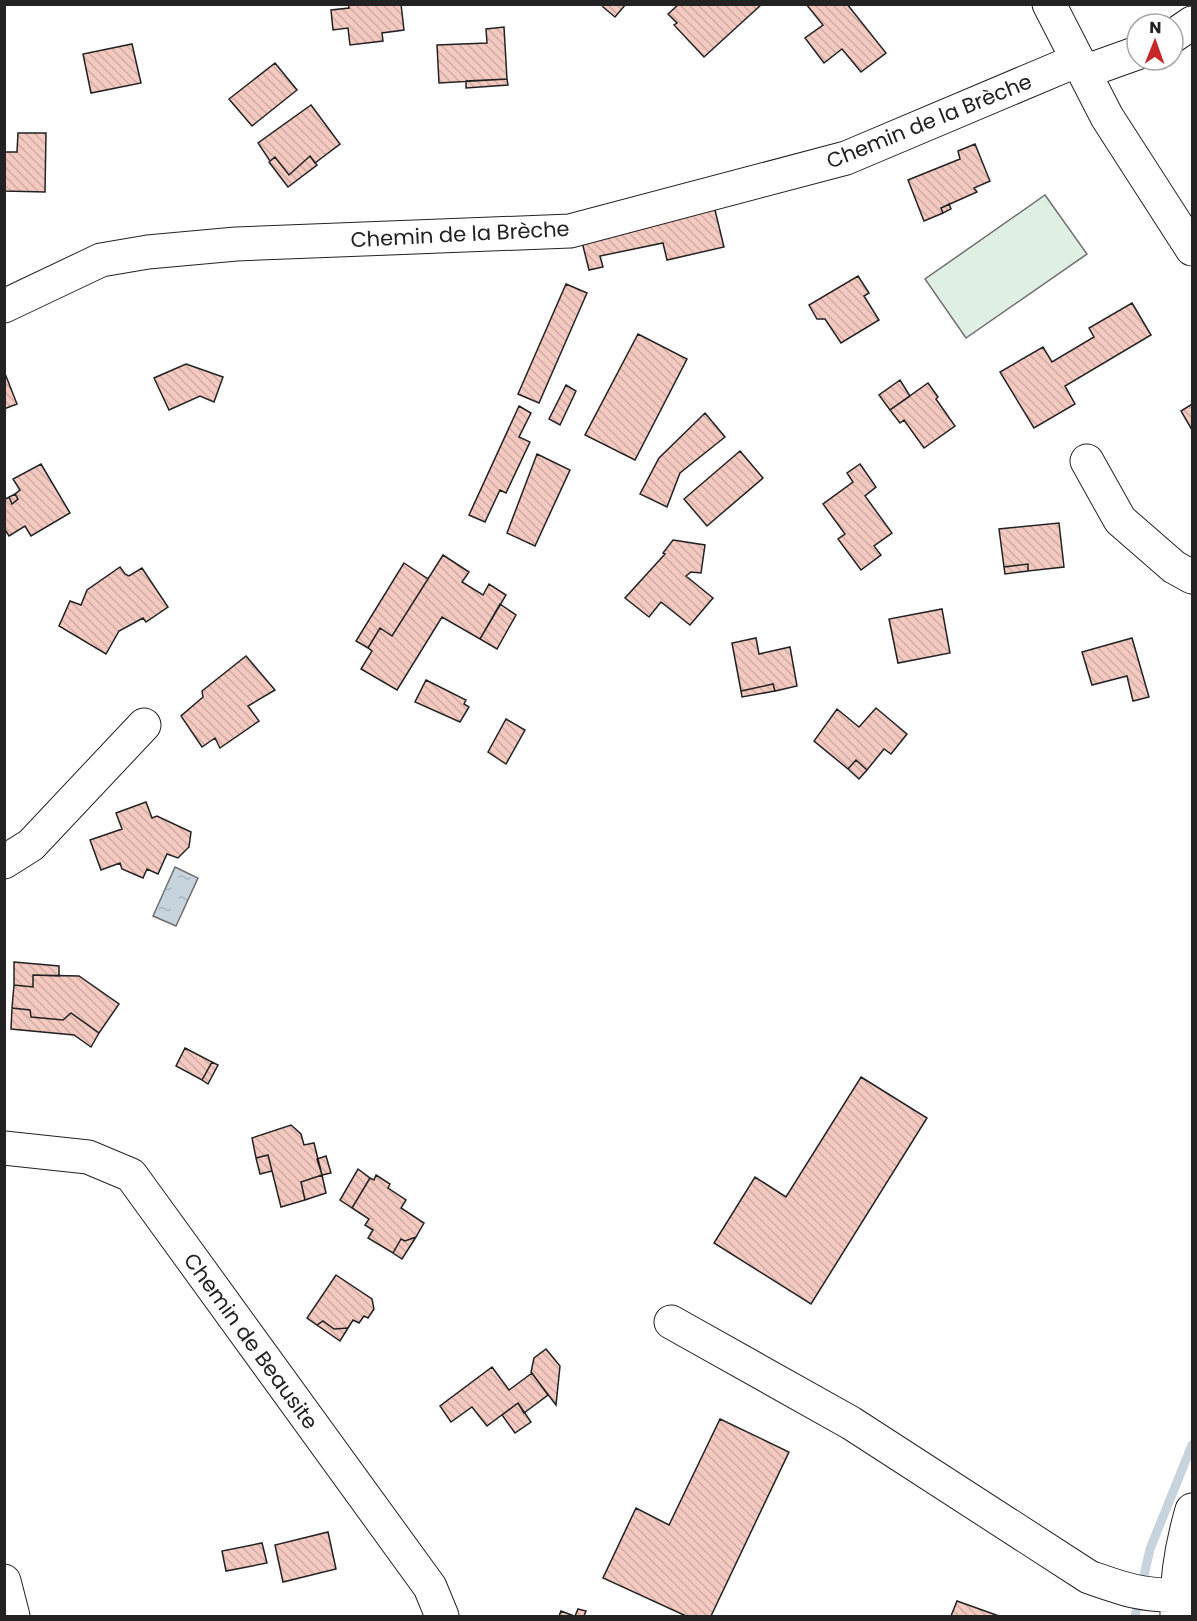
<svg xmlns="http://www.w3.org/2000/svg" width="1197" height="1621" viewBox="0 0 1197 1621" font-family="Poppins,sans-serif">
<defs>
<pattern id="water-ripples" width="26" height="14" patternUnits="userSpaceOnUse" patternTransform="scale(1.5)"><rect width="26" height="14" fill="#c7d3dd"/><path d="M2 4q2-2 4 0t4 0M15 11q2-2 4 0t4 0" fill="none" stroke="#abb5bd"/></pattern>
<pattern id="building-back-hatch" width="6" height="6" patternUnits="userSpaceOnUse" patternTransform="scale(1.5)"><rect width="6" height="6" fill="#f3c9c0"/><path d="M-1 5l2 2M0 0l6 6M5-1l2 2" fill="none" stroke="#d0aca5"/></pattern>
</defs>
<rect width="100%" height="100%" fill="#fff"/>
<path fill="#e0efe3" stroke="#6f6f6f" stroke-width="1.5" d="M 1045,195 L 1087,254 L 966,338 L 925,279 Z"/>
<path fill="url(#water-ripples)" stroke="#6f6f6f" stroke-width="1.5" d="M 175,867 L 198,878 L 176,926 L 153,916 Z"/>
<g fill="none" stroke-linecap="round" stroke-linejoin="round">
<path stroke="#c7d3dd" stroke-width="9" d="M 1135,1616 L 1150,1549 L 1192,1445"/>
</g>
<path fill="url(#building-back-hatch)" stroke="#222" stroke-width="1.5" d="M 348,4 L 401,4 L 404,30 L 382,33 L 383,41 L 350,45 L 348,28 L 333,30 L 331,10 L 349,8 Z
M 603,4 L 626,4 L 615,17 L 603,7 Z
M 679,4 L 762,4 L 704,57 L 674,25 L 677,23 L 668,14 Z
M 806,4 L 847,4 L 886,53 L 861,72 L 842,49 L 824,63 L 805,38 L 823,25 Z
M 504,27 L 507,79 L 439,83 L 437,45 L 487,43 L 486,29 Z
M 132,44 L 141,83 L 91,93 L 83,54 Z
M 275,63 L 297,90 L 252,126 L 229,99 Z
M 507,79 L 508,85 L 466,88 L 466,81 Z
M 311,105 L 340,144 L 315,163 L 310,156 L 289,175 L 275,157 L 270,161 L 258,143 Z
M 18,133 L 46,133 L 45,192 L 4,191 L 4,152 L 17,152 Z
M 975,144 L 990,181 L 974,188 L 977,192 L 941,208 L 943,213 L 924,221 L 908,180 L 960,159 L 958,151 Z
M 310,156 L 317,165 L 288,187 L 269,162 L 275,157 L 289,175 Z
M 949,204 L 951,209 L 943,213 L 941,208 Z
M 714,206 L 724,247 L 667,260 L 663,243 L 600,256 L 603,267 L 589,270 L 583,246 L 588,234 Z
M 858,276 L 869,293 L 864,296 L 879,320 L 841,343 L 825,319 L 817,319 L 809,305 Z
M 566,284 L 587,293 L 539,403 L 518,394 Z
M 1132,303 L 1151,335 L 1065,386 L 1075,404 L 1034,428 L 1000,372 L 1043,347 L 1052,362 L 1094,337 L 1089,328 Z
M 638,334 L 687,359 L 635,460 L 585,435 Z
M 186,364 L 223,377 L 214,402 L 200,396 L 169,410 L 154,378 Z
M 4,371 L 17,404 L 4,409 Z
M 900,380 L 910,396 L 890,410 L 879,395 Z
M 928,383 L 938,397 L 936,399 L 955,426 L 924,448 L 904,420 L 900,423 L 890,410 Z
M 566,385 L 576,391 L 560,425 L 549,419 Z
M 1192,404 L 1192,430 L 1181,411 Z
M 519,406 L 531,413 L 519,437 L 530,442 L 506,493 L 500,490 L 485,522 L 469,515 Z
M 705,413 L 725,437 L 680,473 L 667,507 L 640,494 L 659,458 Z
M 740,451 L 763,478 L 707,526 L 684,499 Z
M 537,454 L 570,470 L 535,546 L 507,533 Z
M 41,464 L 70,513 L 31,536 L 25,526 L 9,536 L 4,528 L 4,500 L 9,497 L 12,504 L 18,499 L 15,494 L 20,490 L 13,479 Z
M 860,464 L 876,487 L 865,496 L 892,533 L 874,546 L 881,555 L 861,570 L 838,539 L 845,534 L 823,504 L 853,482 L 847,473 Z
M 15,494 L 18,499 L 12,504 L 9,497 Z
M 1059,523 L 1064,567 L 1028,571 L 1028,564 L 1004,567 L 999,529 Z
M 673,540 L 705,545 L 701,573 L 691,572 L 686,576 L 713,598 L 690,625 L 661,602 L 649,617 L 625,598 L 665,554 L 663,553 Z
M 443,555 L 469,572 L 462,582 L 483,595 L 489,584 L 506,595 L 480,639 L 442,617 L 397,690 L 361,669 L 372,651 L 368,648 L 380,628 L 392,636 Z
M 404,563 L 428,579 L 392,636 L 380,628 L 368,648 L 356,641 Z
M 1028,564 L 1028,571 L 1005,574 L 1004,567 Z
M 120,567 L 125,574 L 129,576 L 142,568 L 168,607 L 146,622 L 143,618 L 119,631 L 106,654 L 59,626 L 70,601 L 81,605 L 87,590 Z
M 500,604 L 516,615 L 497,649 L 480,639 Z
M 942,609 L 950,653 L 898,663 L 889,619 Z
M 756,638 L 759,654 L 790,647 L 797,686 L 775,691 L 773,684 L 741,691 L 732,643 Z
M 1132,638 L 1149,697 L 1133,701 L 1127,676 L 1092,685 L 1082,652 Z
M 246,656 L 275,690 L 248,706 L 259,721 L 220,748 L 215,738 L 202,747 L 181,716 L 203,697 L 202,691 Z
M 426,680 L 466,700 L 464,704 L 469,707 L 460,722 L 415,702 Z
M 773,684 L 775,691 L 742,697 L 741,691 Z
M 876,708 L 907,734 L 891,754 L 884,749 L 867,770 L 856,760 L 848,769 L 814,741 L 837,709 L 859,727 Z
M 506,719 L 525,730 L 506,764 L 488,752 Z
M 856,760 L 867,770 L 859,779 L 848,769 Z
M 146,802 L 152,818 L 157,816 L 191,832 L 189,847 L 178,858 L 167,854 L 158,874 L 147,869 L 143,878 L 122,869 L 120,863 L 101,870 L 90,840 L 122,829 L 116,813 Z
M 14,962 L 59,966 L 59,976 L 33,975 L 33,987 L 14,985 Z
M 33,975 L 79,976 L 119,1004 L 99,1033 L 71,1013 L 63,1020 L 31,1017 L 30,1010 L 12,1008 L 14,985 L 33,987 Z
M 12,1008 L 30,1010 L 31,1017 L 63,1020 L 71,1013 L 99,1033 L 91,1047 L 74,1035 L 11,1029 Z
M 185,1048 L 212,1062 L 202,1080 L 176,1066 Z
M 212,1062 L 218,1065 L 208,1084 L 202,1080 Z
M 861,1077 L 927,1118 L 811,1304 L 714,1243 L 755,1177 L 786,1197 Z
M 291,1125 L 301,1134 L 304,1145 L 314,1143 L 322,1175 L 301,1182 L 305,1200 L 281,1207 L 268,1155 L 256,1158 L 252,1138 Z
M 268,1155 L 272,1171 L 260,1174 L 256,1158 Z
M 326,1156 L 331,1173 L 322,1175 L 317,1159 Z
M 358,1169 L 370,1178 L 352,1208 L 340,1200 Z
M 322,1175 L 326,1193 L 305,1200 L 301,1182 Z
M 376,1175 L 390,1184 L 388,1188 L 406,1200 L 401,1208 L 424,1223 L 416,1237 L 405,1241 L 401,1239 L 393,1253 L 368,1238 L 373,1230 L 365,1225 L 369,1219 L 352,1208 L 370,1178 L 374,1180 Z
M 416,1237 L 402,1259 L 393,1253 L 401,1239 L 405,1241 Z
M 336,1275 L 372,1299 L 374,1309 L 368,1318 L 364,1316 L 359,1323 L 353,1320 L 348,1328 L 334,1329 L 323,1321 L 317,1325 L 307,1318 Z
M 323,1321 L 334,1329 L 348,1328 L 340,1341 L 317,1325 Z
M 546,1349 L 560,1366 L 556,1405 L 531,1372 L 534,1358 Z
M 492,1367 L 509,1390 L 532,1373 L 548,1395 L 524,1413 L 518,1403 L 487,1426 L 472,1407 L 451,1422 L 440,1406 Z
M 518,1403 L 531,1422 L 515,1433 L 502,1415 Z
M 720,1419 L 789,1452 L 711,1616 L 686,1616 L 603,1578 L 636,1508 L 669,1525 Z
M 328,1532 L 336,1569 L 283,1582 L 275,1545 Z
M 262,1543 L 267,1563 L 226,1571 L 222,1551 Z
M 957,1601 L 999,1616 L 951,1616 Z
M 578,1609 L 586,1611 L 584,1616 L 575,1616 Z
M 561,1611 L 574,1616 L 559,1616 Z"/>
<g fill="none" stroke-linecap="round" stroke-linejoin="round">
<defs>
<path id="minor" d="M 1049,4 L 1107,117 L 1192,249
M 1173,36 L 1192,23
M 1084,72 L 1137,53
M 4,306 L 101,260 L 148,252 L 236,244 L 570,231 L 846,158 L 1078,60
M 1087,461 L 1120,520 L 1174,567 L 1192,577
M 4,862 L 31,845 L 144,725
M 4,1148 L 88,1157 L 131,1175 L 430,1587 L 442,1616
M 671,1322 L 851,1423 L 1089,1577 C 1121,1588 1141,1596 1176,1595
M 4,1581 L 13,1616
M 1177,1615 C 1176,1579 1182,1544 1192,1510"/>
</defs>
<use href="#minor" stroke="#222" stroke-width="35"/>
<use href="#minor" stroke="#fff" stroke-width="33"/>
</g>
<g text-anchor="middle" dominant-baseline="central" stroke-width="4.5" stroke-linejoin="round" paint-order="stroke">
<g font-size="21" fill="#222" stroke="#fff">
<text transform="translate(929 121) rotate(-22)">Chemin de la Brèche</text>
<text transform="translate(460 234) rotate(-3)">Chemin de la Brèche</text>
<text transform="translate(251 1341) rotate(54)">Chemin de Beausite</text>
</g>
</g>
<rect width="1197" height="1621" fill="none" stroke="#222222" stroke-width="12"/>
<g transform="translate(1155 42) rotate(1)"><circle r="28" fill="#ffffff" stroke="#a7a7a7" stroke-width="1.5"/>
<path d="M0-4.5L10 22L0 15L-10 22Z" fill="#c62828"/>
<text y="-9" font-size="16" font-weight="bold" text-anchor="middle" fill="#222222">N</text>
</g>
</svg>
